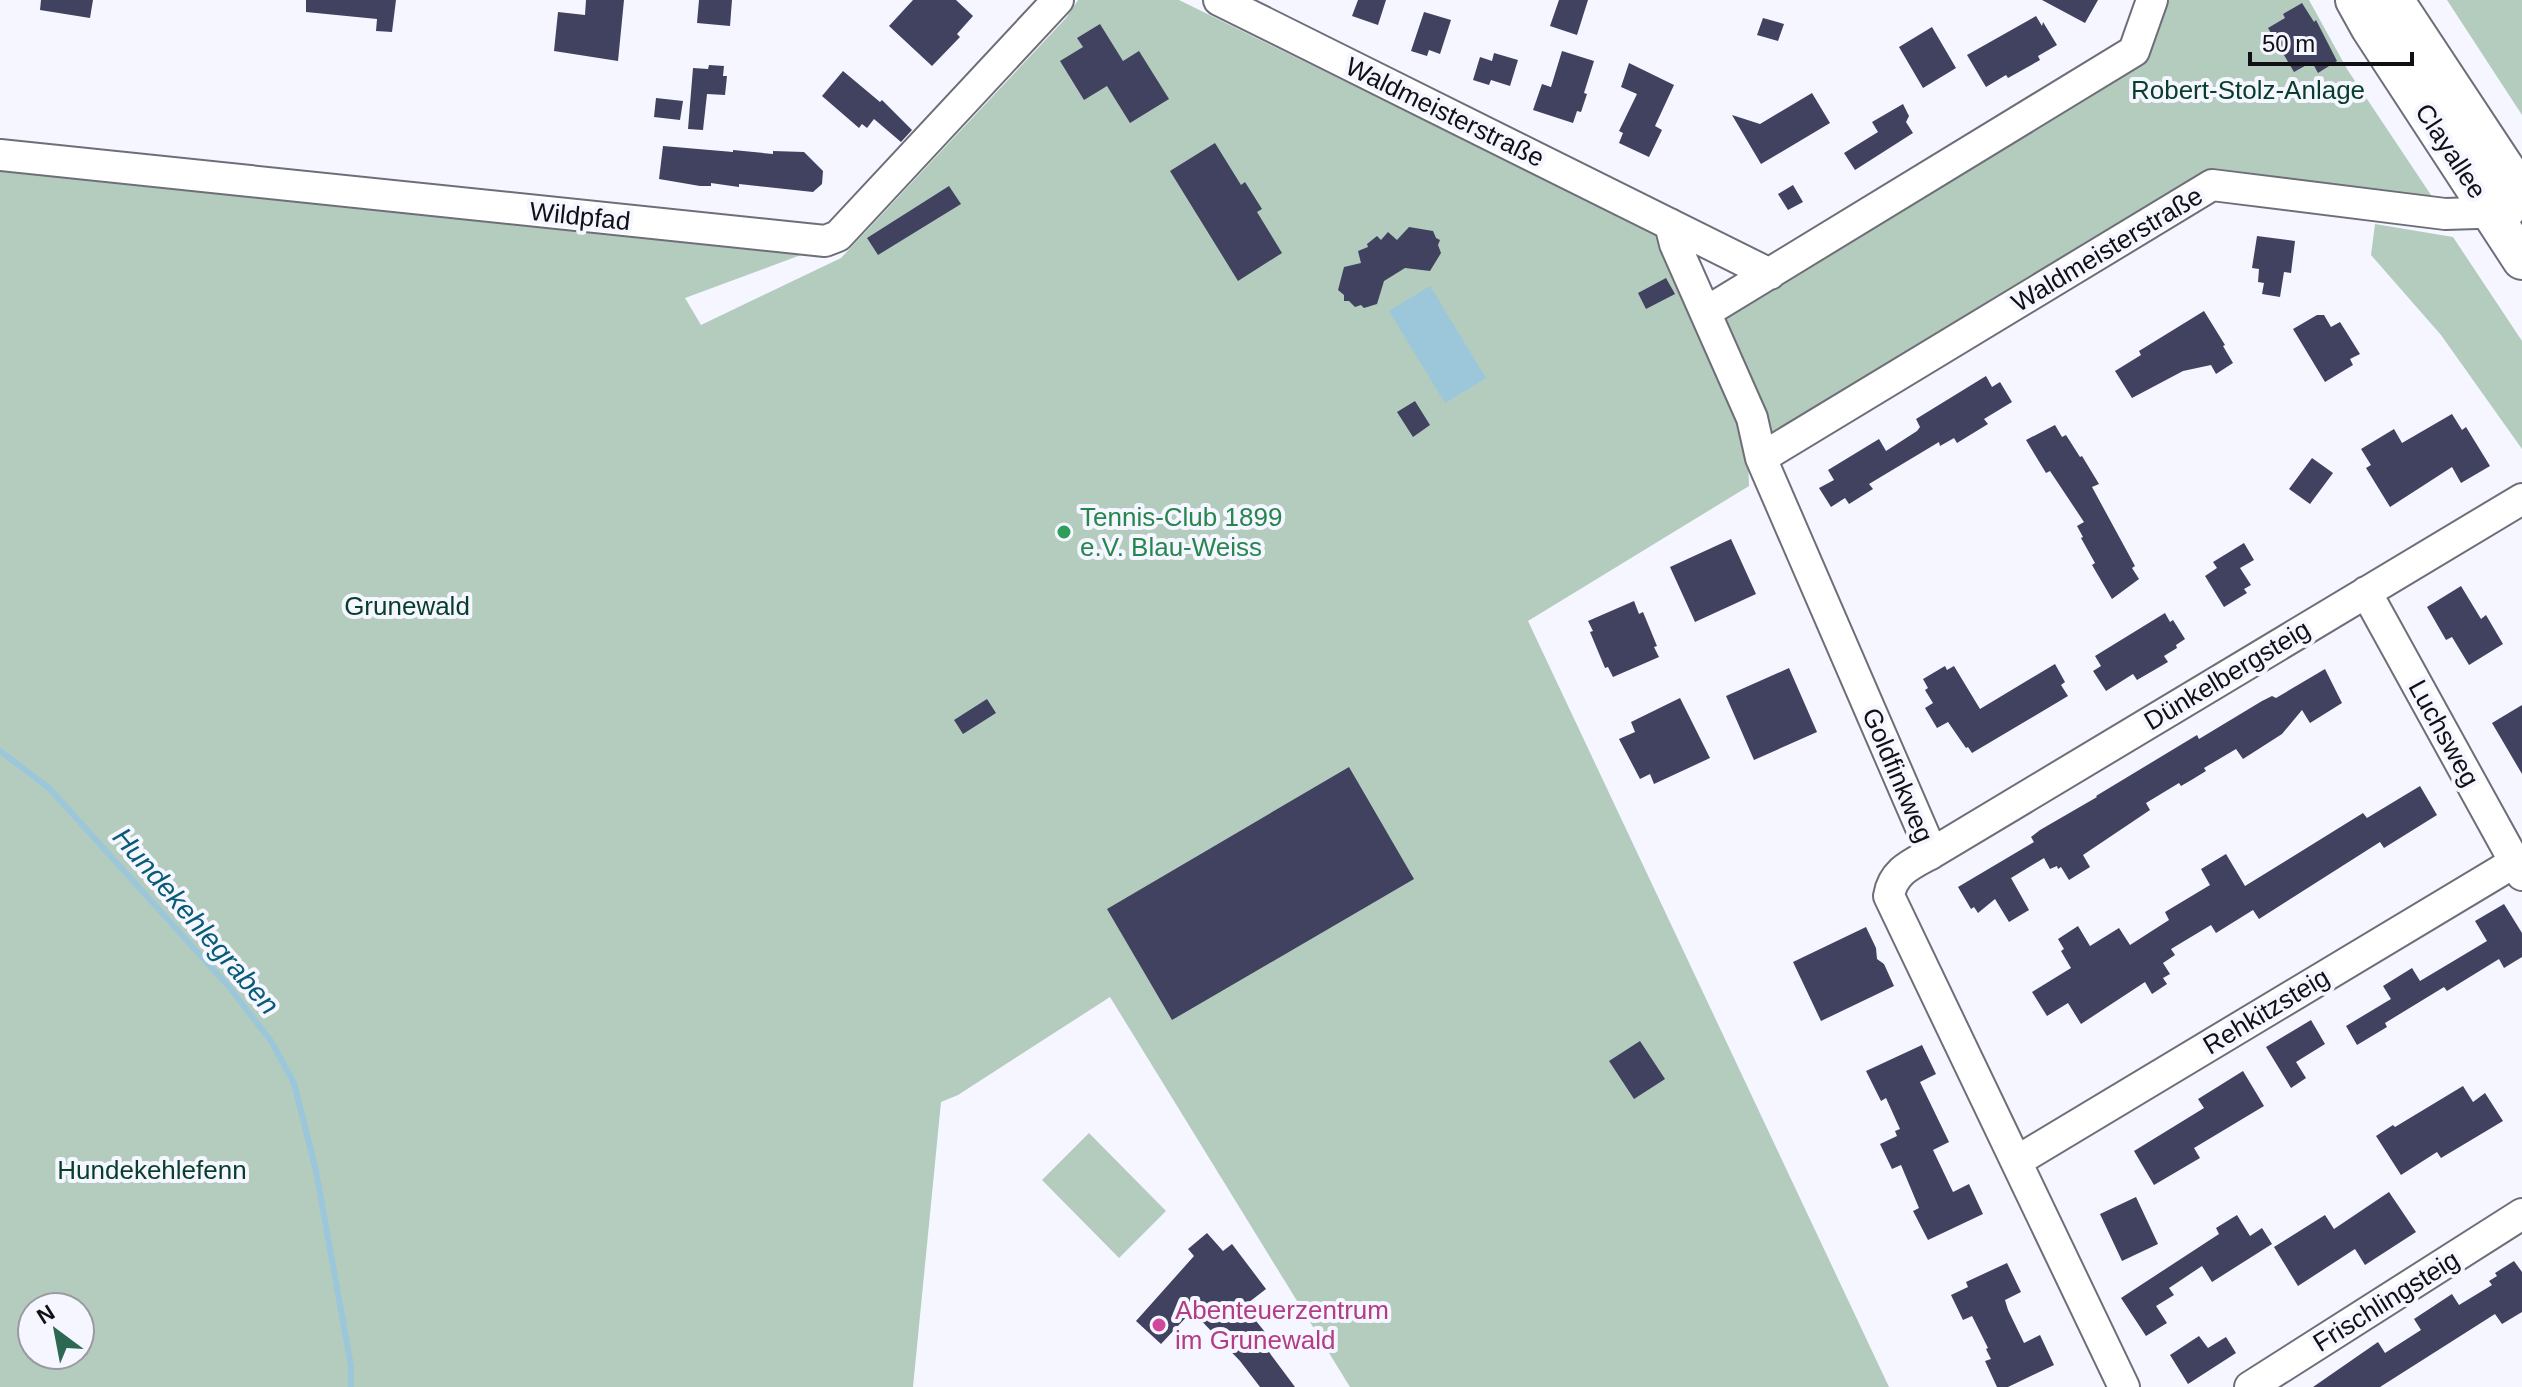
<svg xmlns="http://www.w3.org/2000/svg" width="2522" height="1387" viewBox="0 0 2522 1387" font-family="Helvetica,sans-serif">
<rect width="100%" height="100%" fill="#f5f6ff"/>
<path fill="#b3ccbe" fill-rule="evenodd" d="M 1078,0 L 1179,0 L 1655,234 L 1685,301 L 1747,423 L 1749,486 L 1528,621 L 1889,1387 L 1350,1387 L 1110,997 L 958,1095 L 941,1102 L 913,1387 L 0,1387 L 0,165 L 817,249 L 685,298 L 701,325 L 841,258 L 1066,18 ZM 32,1307 L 80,1307 L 80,1355 L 32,1355 Z
M 2161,0 L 2309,0 L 2347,69 L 2433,198 L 2213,176 L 1775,437 L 1769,434 L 1720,313 L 2142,57 Z
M 2447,0 L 2522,0 L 2522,115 Z
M 2375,224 L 2453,237 L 2522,341 L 2522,449 L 2441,335 L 2371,255 Z
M 1089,1133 L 1166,1211 L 1119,1258 L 1042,1180 Z"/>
<path fill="#9cc7da" d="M 1430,286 L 1486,378 L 1445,403 L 1389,311 Z"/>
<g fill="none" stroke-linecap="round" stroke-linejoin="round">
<path stroke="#9cc7da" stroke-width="6" d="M 0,751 L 49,788 L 230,988 L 271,1041 L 294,1083 L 316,1171 L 351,1366 L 351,1387"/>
</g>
<path fill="#414160" d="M 41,0 L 93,0 L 90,18 L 40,10 Z
M 306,0 L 396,0 L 392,32 L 376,31 L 377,19 L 306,12 Z
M 586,0 L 624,0 L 618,61 L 554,51 L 558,12 L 585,15 Z
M 699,0 L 732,0 L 730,26 L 697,23 Z
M 913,0 L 956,0 L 973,16 L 957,34 L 960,37 L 932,66 L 889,26 Z
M 1358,0 L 1386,0 L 1378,25 L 1352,16 Z
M 1559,0 L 1588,0 L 1577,35 L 1550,26 Z
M 2042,0 L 2098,0 L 2085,23 Z
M 2302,3 L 2314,22 L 2316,20 L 2337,61 L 2318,73 L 2312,62 L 2294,72 L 2268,28 L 2285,18 L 2283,14 Z
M 1424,12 L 1451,20 L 1440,54 L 1429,50 L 1427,56 L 1411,51 Z
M 2036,16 L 2042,26 L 2043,22 L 2057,45 L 2038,56 L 2040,60 L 2008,78 L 2006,75 L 1986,87 L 1967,55 Z
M 1763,18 L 1784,24 L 1778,41 L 1757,35 Z
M 1100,24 L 1123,61 L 1139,51 L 1169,99 L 1130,123 L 1107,86 L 1084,100 L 1060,61 L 1083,47 L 1077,38 Z
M 1932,27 L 1956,68 L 1923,88 L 1899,47 Z
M 1562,51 L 1594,61 L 1584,93 L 1587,94 L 1581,112 L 1577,111 L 1573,123 L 1533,110 L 1542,84 L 1551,87 Z
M 1494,53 L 1518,60 L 1510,86 L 1491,80 L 1489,85 L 1473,80 L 1480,57 L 1492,61 Z
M 1629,63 L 1674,85 L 1655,126 L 1662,130 L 1649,157 L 1619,143 L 1623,133 L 1619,131 L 1637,94 L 1621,87 Z
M 709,65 L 724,66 L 723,76 L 727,76 L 725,95 L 707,94 L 703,130 L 688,129 L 693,68 L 708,69 Z
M 843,71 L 880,102 L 882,100 L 912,130 L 901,142 L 874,119 L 867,128 L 862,124 L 859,128 L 822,96 Z
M 1812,93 L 1830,123 L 1761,164 L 1732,115 L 1760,124 Z
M 656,98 L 683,101 L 680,120 L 654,117 Z
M 1903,104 L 1909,116 L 1906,122 L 1913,133 L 1855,170 L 1844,153 L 1878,132 L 1872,122 Z
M 1215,143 L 1241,185 L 1245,182 L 1262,209 L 1257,212 L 1282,253 L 1238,281 L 1170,171 Z
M 663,146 L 733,152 L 733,150 L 773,154 L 773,151 L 804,152 L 823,171 L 822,184 L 813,192 L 739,184 L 739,187 L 711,183 L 711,186 L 700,186 L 659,179 Z
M 1793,185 L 1803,202 L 1788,210 L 1778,194 Z
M 949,186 L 961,204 L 878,255 L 867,238 Z
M 1409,227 L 1433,231 L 1436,238 L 1440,240 L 1438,245 L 1441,253 L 1430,271 L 1405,268 L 1384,281 L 1377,304 L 1364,308 L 1361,305 L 1355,307 L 1349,301 L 1344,301 L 1344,295 L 1338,290 L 1344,267 L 1361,263 L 1358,251 L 1368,247 L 1367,244 L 1377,236 L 1381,240 L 1388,232 L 1397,240 Z
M 2257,236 L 2295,241 L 2291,273 L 2284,272 L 2280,297 L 2262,294 L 2264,283 L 2258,282 L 2259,269 L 2252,268 Z
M 1666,278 L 1675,294 L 1646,309 L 1638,293 Z
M 2204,311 L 2225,345 L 2223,346 L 2233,363 L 2216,374 L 2211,365 L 2183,371 L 2132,398 L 2115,371 L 2141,355 L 2139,351 Z
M 2317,315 L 2324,315 L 2331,327 L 2340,322 L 2360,354 L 2350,359 L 2353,365 L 2325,382 L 2293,329 Z
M 1986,376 L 1992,387 L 2000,382 L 2012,402 L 1984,419 L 1988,424 L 1957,443 L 1954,438 L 1940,446 L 1939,442 L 1869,484 L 1873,489 L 1849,504 L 1845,498 L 1831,507 L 1819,488 L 1834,480 L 1828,470 L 1879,439 L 1886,451 L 1917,431 L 1920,427 L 1916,419 Z
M 1415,401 L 1430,425 L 1413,437 L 1397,412 Z
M 2452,414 L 2462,430 L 2466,427 L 2490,466 L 2461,483 L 2452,467 L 2390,507 L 2366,468 L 2371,465 L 2361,449 L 2394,429 L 2402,443 Z
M 2055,425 L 2062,437 L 2066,435 L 2080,457 L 2082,456 L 2099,484 L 2092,487 L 2135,566 L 2132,568 L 2139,579 L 2112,599 L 2092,565 L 2095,563 L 2081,538 L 2083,537 L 2077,526 L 2084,522 L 2050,471 L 2046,473 L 2026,440 Z
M 2312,458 L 2333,473 L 2310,504 L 2289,489 Z
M 1731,539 L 1756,594 L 1695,622 L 1670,567 Z
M 2244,543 L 2254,560 L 2240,568 L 2251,585 L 2244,589 L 2247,593 L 2224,607 L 2205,576 L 2217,568 L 2213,562 Z
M 2461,586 L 2481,619 L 2486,615 L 2503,644 L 2469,665 L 2452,637 L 2446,640 L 2427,607 Z
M 1634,601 L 1639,614 L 1643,612 L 1657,646 L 1654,647 L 1659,657 L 1613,677 L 1608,667 L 1605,668 L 1590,632 L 1593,631 L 1588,621 Z
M 2165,613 L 2170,622 L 2173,620 L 2185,639 L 2176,645 L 2177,648 L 2164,656 L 2168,662 L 2137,680 L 2133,674 L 2106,691 L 2093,671 L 2101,666 L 2095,656 Z
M 2055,664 L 2065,682 L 2061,685 L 2068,696 L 1972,753 L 1968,747 L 1966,748 L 1948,722 L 1937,728 L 1925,708 L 1933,703 L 1925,690 L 1928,688 L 1923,679 L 1945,666 L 1947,670 L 1954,666 L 1980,709 Z
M 1789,668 L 1817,732 L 1754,760 L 1726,696 Z
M 2325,669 L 2342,703 L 2310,723 L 2302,710 L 2282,734 L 2243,759 L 2236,749 L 2204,768 L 2206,771 L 2193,779 L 2181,786 L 2179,783 L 2146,803 L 2150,810 L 2083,855 L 2090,867 L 2069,880 L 2061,867 L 2058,869 L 2057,866 L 2050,869 L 2044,858 L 2011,878 L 2029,910 L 2009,922 L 1995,899 L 1978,913 L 1974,907 L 1971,909 L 1958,887 L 2034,842 L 2031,837 L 2040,830 L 2097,797 L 2096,796 L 2197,735 L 2199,739 L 2262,701 L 2272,696 L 2276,698 Z
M 1680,698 L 1710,758 L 1654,784 L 1650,774 L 1640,779 L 1619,739 L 1635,732 L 1631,722 Z
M 987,699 L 996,713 L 963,734 L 954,720 Z
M 2522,705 L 2522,774 L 2492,723 Z
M 1349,767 L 1414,879 L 1172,1020 L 1107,909 Z
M 2420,786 L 2437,815 L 2384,848 L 2380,842 L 2259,919 L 2253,910 L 2216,933 L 2211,925 L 2171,949 L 2175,955 L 2163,963 L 2170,974 L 2163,978 L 2167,984 L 2152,994 L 2145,982 L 2081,1024 L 2068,1003 L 2047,1016 L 2032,992 L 2071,968 L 2061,951 L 2064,949 L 2058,939 L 2078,926 L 2090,946 L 2119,928 L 2130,945 L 2169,920 L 2165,912 L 2210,885 L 2201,869 L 2226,854 L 2245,886 L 2363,813 L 2367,818 Z
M 2504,904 L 2522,933 L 2522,957 L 2504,968 L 2499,959 L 2447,991 L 2444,987 L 2385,1023 L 2387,1027 L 2357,1045 L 2346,1026 L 2391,999 L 2383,986 L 2412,968 L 2420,981 L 2487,941 L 2475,921 Z
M 1866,927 L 1876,948 L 1877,959 L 1884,964 L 1894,986 L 1821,1021 L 1793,962 Z
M 2311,1020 L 2325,1044 L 2296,1062 L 2306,1078 L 2291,1088 L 2266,1047 Z
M 1640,1041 L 1665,1079 L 1634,1099 L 1609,1061 Z
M 1922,1045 L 1936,1074 L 1920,1082 L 1949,1142 L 1933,1150 L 1953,1192 L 1969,1184 L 1983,1214 L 1928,1240 L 1913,1211 L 1919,1208 L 1901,1165 L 1892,1169 L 1880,1144 L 1897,1136 L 1895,1131 L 1900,1129 L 1886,1098 L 1881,1101 L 1866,1071 Z
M 2243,1071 L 2264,1106 L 2194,1148 L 2200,1158 L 2154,1185 L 2134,1151 L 2204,1108 L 2198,1099 Z
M 2463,1086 L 2473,1102 L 2485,1093 L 2503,1121 L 2441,1158 L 2437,1152 L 2401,1175 L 2376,1136 L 2393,1125 L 2395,1127 Z
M 2389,1192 L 2416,1232 L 2365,1265 L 2355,1249 L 2298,1286 L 2274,1247 L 2325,1215 L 2334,1229 Z
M 2136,1197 L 2158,1244 L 2122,1261 L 2100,1214 Z
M 2237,1215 L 2250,1236 L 2262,1228 L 2272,1244 L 2212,1282 L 2202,1266 L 2169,1288 L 2174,1295 L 2156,1306 L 2167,1323 L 2146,1336 L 2121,1298 L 2219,1234 L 2216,1228 Z
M 1207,1233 L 1223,1251 L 1232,1244 L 1266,1289 L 1244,1306 L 1273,1342 L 1266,1348 L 1295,1387 L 1260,1387 L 1240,1361 L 1192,1311 L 1161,1344 L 1136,1321 L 1194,1256 L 1188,1249 Z
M 2514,1261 L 2522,1272 L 2522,1312 L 2502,1324 L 2495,1314 L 2380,1387 L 2313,1387 L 2378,1342 L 2385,1353 L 2421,1330 L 2414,1319 L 2452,1294 L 2459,1305 L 2492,1285 L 2489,1281 L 2497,1276 L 2495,1273 Z
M 2007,1263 L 2021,1292 L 2005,1300 L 2008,1310 L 2024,1343 L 2040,1335 L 2054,1365 L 2008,1387 L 1997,1387 L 1985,1361 L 1991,1359 L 1986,1349 L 1988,1348 L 1972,1316 L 1963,1320 L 1951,1295 L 1968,1287 L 1966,1282 Z
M 2199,1336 L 2208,1348 L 2226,1337 L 2236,1353 L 2188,1384 L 2170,1355 Z"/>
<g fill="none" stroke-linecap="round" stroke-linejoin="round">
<defs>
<path id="minor" d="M 1219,0 L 1770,274
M 0,155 L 825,241 L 838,236 L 1058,0
M 1670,224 L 1675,244 L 1752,418 L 1761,458 L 1932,853 C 1912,864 1893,871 1889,896 L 2124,1387
M 1706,312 L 2134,51 L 2152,0
M 1761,458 L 2212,185 L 2445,214 L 2509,212
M 2366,592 L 2522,875
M 1932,853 L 2522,499
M 2017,1161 L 2515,862
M 2250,1387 L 2522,1214"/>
<path id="major" d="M 2355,0 L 2370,27 L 2522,260
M 2394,0 L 2522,194"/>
</defs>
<use href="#minor" stroke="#6e6e78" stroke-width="34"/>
<use href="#major" stroke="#6e6e78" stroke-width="42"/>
<use href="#minor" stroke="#fff" stroke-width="30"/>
<use href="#major" stroke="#fff" stroke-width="38"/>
</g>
<circle fill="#2e9e5b" stroke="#f5f6ff" stroke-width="3" cx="1064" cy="532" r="8"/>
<circle fill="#d1479c" stroke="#f5f6ff" stroke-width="3" cx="1159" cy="1325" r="8"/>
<g text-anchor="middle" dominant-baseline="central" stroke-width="8" stroke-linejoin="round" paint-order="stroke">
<g font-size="26" fill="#073e29" stroke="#f5f6ff">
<text x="2248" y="90">Robert-Stolz-Anlage</text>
<text x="407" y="606">Grunewald</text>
<text x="152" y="1170">Hundekehlefenn</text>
</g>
<g font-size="26" fill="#111115" stroke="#f5f6ff">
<text transform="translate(1445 112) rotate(26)">Waldmeisterstraße</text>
<text transform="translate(2451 151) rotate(57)">Clayallee</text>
<text transform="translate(580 216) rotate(6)">Wildpfad</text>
<text transform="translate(2107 249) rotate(-31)">Waldmeisterstraße</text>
<text transform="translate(2227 675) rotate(-31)">Dünkelbergsteig</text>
<text transform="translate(2444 733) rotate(61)">Luchsweg</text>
<text transform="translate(1898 775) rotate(67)">Goldfinkweg</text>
<text transform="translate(2266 1011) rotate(-31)">Rehkitzsteig</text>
<text transform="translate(2386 1301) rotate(-32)">Frischlingsteig</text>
</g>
<g font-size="26" fill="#27864d" stroke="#f5f6ff" text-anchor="start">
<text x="1080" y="517">Tennis-Club 1899<tspan x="1080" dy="30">e.V. Blau-Weiss</tspan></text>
</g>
<g font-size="26" fill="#b23c85" stroke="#f5f6ff" text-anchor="start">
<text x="1175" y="1310">Abenteuerzentrum<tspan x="1175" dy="30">im Grunewald</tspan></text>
</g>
<g font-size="28" font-style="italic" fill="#065b76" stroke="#f5f6ff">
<text transform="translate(196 921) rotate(49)">Hundekehlegraben</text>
</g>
</g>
<g transform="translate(56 1331) rotate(328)"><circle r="38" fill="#f5f6ff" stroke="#9a9aa1" stroke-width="2"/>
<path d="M0-6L14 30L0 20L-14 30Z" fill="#2d6852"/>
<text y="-12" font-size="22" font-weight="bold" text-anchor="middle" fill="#111115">N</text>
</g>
<path d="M2250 52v12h162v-12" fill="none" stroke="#111115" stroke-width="4"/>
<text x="2262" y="52" font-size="24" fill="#111115" stroke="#f5f6ff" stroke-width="6" paint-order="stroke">50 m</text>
</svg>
